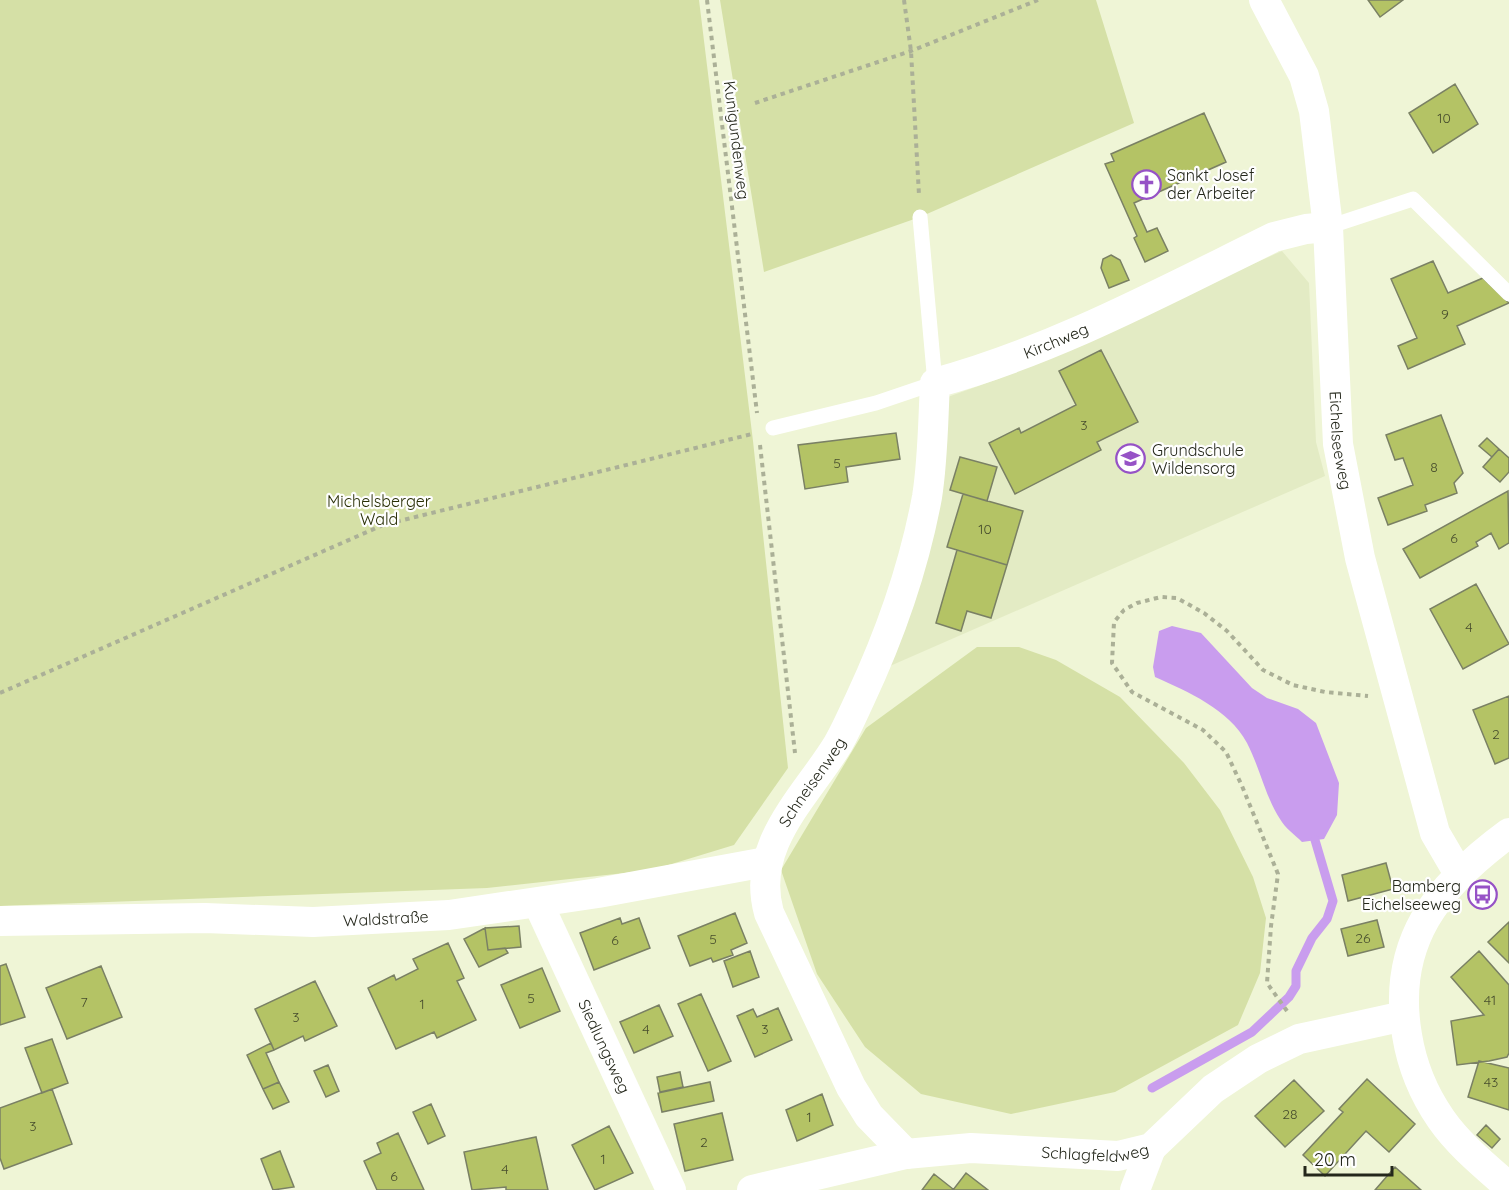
<svg xmlns="http://www.w3.org/2000/svg" width="1509" height="1190" viewBox="0 0 1509 1190" font-family="Quicksand,sans-serif">
<rect width="100%" height="100%" fill="#eff5d6"/>
<path fill="#e3ebc4" d="M 1282,251 L 1309,283 L 1316,442 L 1325,476 L 890,666 L 945,398 L 998,379 Z"/>
<path fill="#d5e0a6" d="M 0,0 L 699,0 L 753,441 L 788,768 L 734,845 L 652,870 L 487,888 L 0,906 Z
M 720,0 L 1096,0 L 1134,123 L 920,217 L 764,272 Z
M 977,647 L 1019,647 L 1056,660 L 1120,697 L 1184,763 L 1220,810 L 1253,877 L 1266,918 L 1260,973 L 1238,1025 L 1115,1092 L 1011,1114 L 921,1094 L 865,1047 L 817,974 L 781,870 L 866,728 Z"/>
<path fill="#c99dee" d="M 1172,626 L 1201,633 L 1252,688 L 1267,698 L 1298,709 L 1316,723 L 1339,783 L 1337,815 L 1324,839 L 1302,842 C 1295,835 1285,828 1280,819 C 1265,796 1260,768 1247,743 C 1229,709 1188,692 1155,677 L 1153,667 L 1159,631 Z"/>
<g fill="none" stroke-linecap="round" stroke-linejoin="round">
<path stroke="#c99dee" stroke-width="9" d="M 1152,1088 L 1252,1032 L 1289,997 L 1296,986 L 1296,971 L 1312,938 L 1327,919 L 1333,901 L 1315,840"/>
</g>
<path fill="#b4c365" stroke="#7a8064" stroke-width="1.5" d="M 1368,0 L 1403,0 L 1380,17 Z
M 1455,84 L 1478,124 L 1433,153 L 1409,113 Z
M 1204,113 L 1226,162 L 1134,203 L 1147,232 L 1157,228 L 1168,251 L 1145,262 L 1134,238 L 1137,236 L 1105,164 L 1114,161 L 1111,154 Z
M 1111,255 L 1120,260 L 1129,280 L 1109,288 L 1101,268 L 1103,259 Z
M 1433,261 L 1448,293 L 1483,278 L 1509,303 L 1457,326 L 1465,344 L 1408,369 L 1398,346 L 1417,338 L 1391,279 Z
M 1101,350 L 1138,422 L 1097,442 L 1101,450 L 1015,494 L 989,443 L 1019,428 L 1021,433 L 1076,405 L 1059,371 Z
M 1441,415 L 1463,473 L 1454,483 L 1457,493 L 1425,505 L 1427,511 L 1388,525 L 1378,498 L 1413,485 L 1403,458 L 1395,460 L 1386,435 Z
M 896,433 L 900,459 L 846,467 L 848,482 L 805,489 L 798,445 Z
M 1487,438 L 1499,449 L 1492,457 L 1479,446 Z
M 1499,449 L 1509,458 L 1509,472 L 1500,482 L 1483,467 Z
M 960,457 L 997,467 L 987,501 L 950,490 Z
M 1508,491 L 1509,543 L 1499,549 L 1491,533 L 1476,542 L 1478,546 L 1420,578 L 1403,549 Z
M 963,494 L 1023,511 L 1007,565 L 947,547 Z
M 957,550 L 1007,565 L 991,618 L 967,611 L 961,631 L 936,623 Z
M 1476,584 L 1509,644 L 1463,669 L 1430,609 Z
M 1509,696 L 1509,758 L 1495,764 L 1473,710 Z
M 1386,863 L 1393,889 L 1348,901 L 1342,875 Z
M 735,913 L 747,943 L 731,950 L 733,955 L 713,962 L 711,958 L 690,966 L 678,936 Z
M 620,918 L 622,924 L 639,918 L 650,948 L 594,970 L 580,933 Z
M 1377,920 L 1384,947 L 1348,956 L 1341,929 Z
M 1509,922 L 1509,963 L 1488,942 Z
M 519,926 L 521,947 L 488,950 L 485,928 Z
M 485,928 L 488,950 L 505,948 L 508,953 L 479,967 L 464,939 Z
M 448,943 L 464,978 L 457,981 L 476,1020 L 437,1038 L 434,1032 L 396,1049 L 368,988 L 394,975 L 396,980 L 418,969 L 413,959 Z
M 750,951 L 759,977 L 733,987 L 724,961 Z
M 1479,951 L 1509,985 L 1509,1053 L 1507,1057 L 1489,1061 L 1457,1065 L 1451,1021 L 1484,1015 L 1451,977 Z
M 6,964 L 25,1017 L 0,1025 L 0,966 Z
M 101,966 L 122,1017 L 67,1039 L 46,988 Z
M 542,968 L 560,1011 L 520,1028 L 501,985 Z
M 315,981 L 337,1026 L 305,1041 L 303,1036 L 274,1050 L 255,1009 Z
M 701,994 L 731,1061 L 708,1071 L 678,1004 Z
M 659,1005 L 673,1036 L 634,1053 L 620,1022 Z
M 778,1008 L 792,1040 L 755,1057 L 737,1016 L 753,1009 L 757,1017 Z
M 52,1039 L 68,1083 L 42,1093 L 25,1048 Z
M 271,1043 L 274,1050 L 266,1053 L 279,1082 L 263,1089 L 247,1055 Z
M 1479,1061 L 1509,1068 L 1509,1110 L 1468,1097 Z
M 328,1065 L 339,1091 L 326,1097 L 314,1071 Z
M 680,1072 L 683,1087 L 660,1092 L 657,1077 Z
M 1367,1079 L 1415,1124 L 1389,1152 L 1366,1131 L 1325,1176 L 1303,1155 L 1343,1112 L 1339,1109 Z
M 1294,1080 L 1324,1111 L 1285,1147 L 1255,1116 Z
M 279,1082 L 289,1102 L 273,1109 L 263,1089 Z
M 710,1082 L 714,1101 L 662,1112 L 658,1093 Z
M 52,1089 L 72,1144 L 4,1169 L 0,1158 L 0,1108 Z
M 822,1094 L 833,1125 L 797,1141 L 786,1110 Z
M 431,1104 L 445,1136 L 428,1144 L 413,1112 Z
M 722,1113 L 733,1160 L 685,1171 L 674,1124 Z
M 1486,1125 L 1500,1139 L 1492,1148 L 1477,1135 Z
M 609,1126 L 633,1173 L 595,1190 L 572,1145 Z
M 398,1133 L 424,1190 L 377,1190 L 364,1161 L 381,1153 L 377,1143 Z
M 536,1137 L 548,1190 L 506,1190 L 506,1187 L 472,1190 L 464,1152 Z
M 280,1151 L 294,1187 L 273,1190 L 261,1159 Z
M 1395,1167 L 1421,1190 L 1375,1190 Z
M 966,1173 L 988,1190 L 953,1190 Z
M 934,1174 L 953,1189 L 953,1190 L 922,1190 Z"/>
<g fill="none" stroke-linecap="round" stroke-linejoin="round">
<path stroke="#abb097" stroke-width="4" stroke-dasharray="4.5 4.5" stroke-linecap="butt" d="M 707,0 L 757,413
M 904,0 L 911,51 L 919,195
M 755,103 L 911,51 L 1038,0
M 760,445 L 795,753
M 0,693 L 383,525 L 752,434
M 1287,1011 L 1267,983 L 1271,926 L 1278,874 L 1242,786 L 1226,752 L 1203,730 L 1132,692 L 1112,663 L 1114,622 L 1124,610 L 1137,603 L 1161,597 L 1177,598 L 1204,613 L 1227,631 L 1263,670 L 1293,685 L 1325,692 L 1368,696"/>
<path stroke="#fff" stroke-width="15" d="M 1328,227 L 1413,199 L 1509,294
M 773,428 L 876,403 L 935,383 L 920,217"/>
<g stroke="#fff" stroke-width="30">
<path id="s1" d="M 1264,0 L 1304,76 L 1314,111 L 1328,227 L 1338,444 L 1360,558 L 1435,833 L 1459,874"/>
<path d="M 1509,833 C 1438,885 1391,942 1407,1035 C 1412,1066 1423,1093 1441,1119 C 1459,1145 1485,1166 1509,1187"/>
<path id="s2" d="M 538,903 L 671,1190"/>
<path id="s3" d="M 0,921 L 205,918 L 313,922 L 449,915 L 598,893 L 766,862"/>
<path id="s4" d="M 906,1154 L 869,1116 L 851,1087 L 769,913 C 750,845 805,798 838,744 C 846,730 853,714 860,699 C 890,635 914,567 927,497 C 933,460 933,421 935,383 C 1053,351 1164,291 1274,237 L 1306,229 L 1328,227"/>
<path id="s5" d="M 752,1190 L 906,1154 L 971,1148 L 1118,1156 L 1151,1148 L 1213,1089 L 1258,1059 L 1299,1039 L 1404,1016"/>
<path d="M 1135,1190 L 1151,1148"/>
</g>
</g>
<defs>
<symbol id="church-ring" viewBox="-11 -11 22 22"><circle r="9.5" fill="#fefefe" stroke="#9652c6" stroke-width="1.5"/><path d="M-1.2-6h2.4v3.5h3.3v2.4h-3.3V6h-2.4V-.1h-3.3v-2.4h3.3Z" fill="#9652c6"/></symbol>
<symbol id="school-ring" viewBox="-11 -11 22 22"><circle r="9.5" fill="#fefefe" stroke="#9652c6" stroke-width="1.5"/><path d="M0-5L7-2L0 1L-7-2ZM-4 1L0 2.5L4 1V4Q0 6-4 4Z" fill="#9652c6"/></symbol>
<symbol id="bus-ring" viewBox="-11 -11 22 22"><circle r="9.5" fill="#fefefe" stroke="#9652c6" stroke-width="1.5"/><path d="M-5-6H5V4H4V6H2V4H-2V6H-4V4H-5ZM-3.5-4V0h7V-4ZM-3.5 1.2v1.5H-2V1.2ZM2 1.2v1.5H3.5V1.2Z" fill="#9652c6"/></symbol>
</defs>
<g fill-rule="evenodd">
<use href="#church-ring" x="1130" y="168" width="33" height="33"/>
<use href="#school-ring" x="1114" y="442" width="33" height="33"/>
<use href="#bus-ring" x="1466" y="878" width="33" height="33"/>
</g>
<g text-anchor="middle" dominant-baseline="central" stroke-width="4.5" stroke-linejoin="round" paint-order="stroke">
<g font-size="14" fill="#484e2e">
<text x="1444" y="118">10</text>
<text x="1445" y="314">9</text>
<text x="1084" y="425">3</text>
<text x="837" y="463">5</text>
<text x="1434" y="467">8</text>
<text x="985" y="529">10</text>
<text x="1454" y="538">6</text>
<text x="1469" y="627">4</text>
<text x="1496" y="734">2</text>
<text x="1363" y="938">26</text>
<text x="713" y="939">5</text>
<text x="615" y="940">6</text>
<text x="531" y="998">5</text>
<text x="1490" y="1000">41</text>
<text x="84" y="1002">7</text>
<text x="422" y="1004">1</text>
<text x="296" y="1017">3</text>
<text x="646" y="1029">4</text>
<text x="765" y="1029">3</text>
<text x="1491" y="1082">43</text>
<text x="1290" y="1114">28</text>
<text x="809" y="1117">1</text>
<text x="33" y="1126">3</text>
<text x="704" y="1142">2</text>
<text x="603" y="1159">1</text>
<text x="505" y="1169">4</text>
<text x="394" y="1176">6</text>
</g>
<g font-size="16" fill="#24271b" stroke="#fefefe">
<text transform="translate(737 140) rotate(83)">Kunigundenweg</text>
<text stroke="none"><textPath href="#s4" startOffset="975">Kirchweg</textPath></text>
<text stroke="none"><textPath href="#s1" startOffset="453">Eichelseeweg</textPath></text>
<text stroke="none"><textPath href="#s4" startOffset="423">Schneisenweg</textPath></text>
<text stroke="none"><textPath href="#s3" startOffset="386">Waldstraße</textPath></text>
<text stroke="none"><textPath href="#s2" startOffset="158">Siedlungsweg</textPath></text>
<text stroke="none"><textPath href="#s5" startOffset="348">Schlagfeldweg</textPath></text>
</g>
<g font-size="16" fill="#24271b" stroke="#fefefe" text-anchor="start">
<text x="1167" y="175">Sankt Josef<tspan x="1167" dy="18">der Arbeiter</tspan></text>
<text x="1152" y="450">Grundschule<tspan x="1152" dy="18">Wildensorg</tspan></text>
<text x="1461" y="886" text-anchor="end">Bamberg<tspan x="1461" dy="18">Eichelseeweg</tspan></text>
</g>
<g font-size="16" fill="#292f06" stroke="#fefefe">
<text x="379" y="501">Michelsberger<tspan x="379" dy="18">Wald</tspan></text>
</g>
</g>
<path d="M1305 1166v9h87v-9" fill="none" stroke="#24271b" stroke-width="3"/>
<text x="1314" y="1166" font-size="18" fill="#24271b" stroke="#fefefe" stroke-width="4.5" paint-order="stroke">20 m</text>
</svg>
